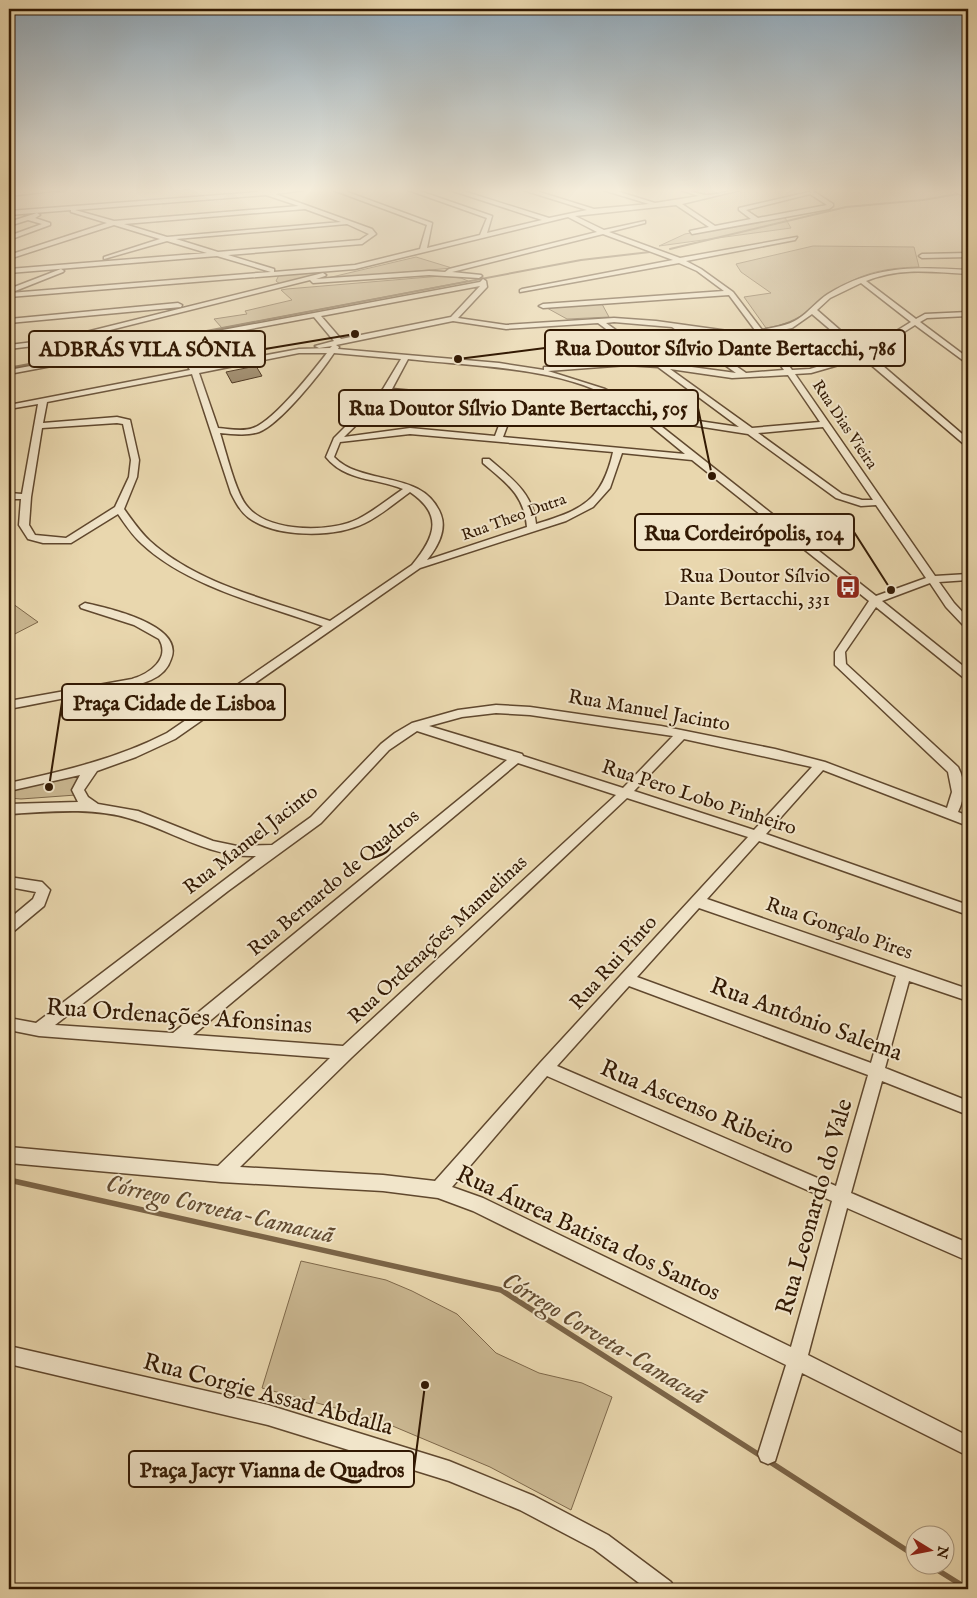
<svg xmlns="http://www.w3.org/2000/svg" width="977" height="1598" viewBox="0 0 977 1598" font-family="'IM FELL English',serif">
<rect width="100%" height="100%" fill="#e9d7ae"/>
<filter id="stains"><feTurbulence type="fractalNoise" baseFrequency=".004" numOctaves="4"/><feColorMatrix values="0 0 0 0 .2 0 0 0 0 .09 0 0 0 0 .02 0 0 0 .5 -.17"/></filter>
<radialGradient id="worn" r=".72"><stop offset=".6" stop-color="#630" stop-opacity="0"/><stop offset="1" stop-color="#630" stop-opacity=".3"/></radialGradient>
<path fill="#cab791" stroke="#7e684a" d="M 784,216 L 791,228 L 659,246 L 685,234 Z
M 813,246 L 914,247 L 919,267 C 880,268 859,274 825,296 C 820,300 816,305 811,309 C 796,320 784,325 766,328 L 744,297 L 771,293 L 741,272 L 736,264 Z
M 416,257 L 452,268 L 319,280 Z
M 324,272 L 322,274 L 280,284 L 276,281 L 279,275 Z
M 441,276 L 461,278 L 468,281 L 222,328 L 214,319 L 247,314 L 245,311 L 292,300 L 281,290 L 287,289 Z
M 602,304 L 609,317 L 567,319 L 547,308 Z
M 9,601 L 38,622 L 9,637 Z
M 82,775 L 76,795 L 21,799 L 9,798 L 11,790 Z
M 301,1261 L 386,1280 L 412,1291 L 457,1314 L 496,1353 L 539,1373 L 582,1383 L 612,1397 L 571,1510 L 490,1467 L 376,1419 L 262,1388 Z"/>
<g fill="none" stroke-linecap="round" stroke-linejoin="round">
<path stroke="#7b6447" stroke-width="2" d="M 670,249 L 846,207 L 923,200 L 958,194
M 117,348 L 581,260 L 650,252"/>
<path stroke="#7b6447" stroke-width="2.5" d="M 9,368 L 123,347"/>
<path stroke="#7b6447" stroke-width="5.5" d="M 9,1180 L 501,1290 L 761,1456
M 767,1460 L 914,1555
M 931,1566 L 968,1589"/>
</g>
<path fill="#917c5c" stroke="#321903" d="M 256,366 L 262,376 L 232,383 L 226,372 Z"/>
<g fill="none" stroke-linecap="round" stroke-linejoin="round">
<defs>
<path id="minor" d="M 34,190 L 61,190 L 9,196 L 9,192 Z
M 256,190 L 305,190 L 275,194 L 372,229 L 376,234 L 362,244 L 228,255 L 274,269 L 274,272 L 355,265 L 420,249 L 427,225 L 333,190 L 342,190 L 432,223 L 427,248 L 480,235 L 487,218 L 408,190 L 417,190 L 492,216 L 487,233 L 542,220 L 450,190 L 460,190 L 549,218 L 587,210 L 523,190 L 533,190 L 594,209 L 649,204 L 603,190 L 613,190 L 655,203 L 699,196 L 681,190 C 690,190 698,194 706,195 C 717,195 729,190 740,190 L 682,204 L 715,226 L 751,219 L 739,210 L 739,208 L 813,191 L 833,204 L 833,206 L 829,209 L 692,234 L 690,231 L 709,227 L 676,205 L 575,216 L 604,230 L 645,221 L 645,223 L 609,232 L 680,258 L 797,237 L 795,240 L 686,261 L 701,269 L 733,292 L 762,330 C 774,327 788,326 798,319 C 809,312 817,301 828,294 C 876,265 914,267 968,270 L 968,274 C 934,272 899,267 866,281 L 916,319 L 925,314 L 968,312 L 968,316 L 927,318 L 920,322 L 968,358 L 968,364 L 915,325 L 869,354 L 968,439 L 968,446 L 965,445 L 863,358 L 811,373 L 795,374 L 935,576 L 968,574 L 968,580 L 939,582 L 954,603 L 968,618 L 968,627 L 964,626 L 946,607 L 930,583 L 882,601 L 968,670 L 968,679 L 964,678 L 876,607 L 845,652 L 846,664 L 958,767 C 966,782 965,797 958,812 L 968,816 L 968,826 L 823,770 L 766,834 L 968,905 L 968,915 L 759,841 L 707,899 L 968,989 L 968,1001 L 909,981 L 885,1068 L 968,1101 L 968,1115 L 882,1081 L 851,1193 L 968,1243 L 968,1261 L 847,1208 L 808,1355 L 968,1436 L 968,1456 L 802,1373 L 775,1461 L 768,1464 L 761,1461 L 758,1454 L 786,1365 L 473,1211 L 438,1198 L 383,1191 L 221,1182 L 9,1163 L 9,1147 L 218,1166 L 330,1058 L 39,1036 L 9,1030 L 9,1018 L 36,1023 L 256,856 C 209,858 172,830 128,818 C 90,807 48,812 9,814 L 9,804 L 78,802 L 72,790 L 80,775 L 9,791 L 9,783 C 64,771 116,759 167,733 L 323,626 C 265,605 188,587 142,544 C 132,535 125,524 118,514 L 71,543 L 43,543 L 28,539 L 19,525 L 21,499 L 9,499 L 9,493 L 22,494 L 38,404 L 9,409 L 9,405 L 190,370 L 174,343 L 9,374 L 9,370 L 480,282 L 483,279 L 486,281 L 487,287 L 458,318 L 506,325 L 614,318 L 656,321 L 728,331 L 755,330 L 729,295 L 543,308 L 539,306 L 543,304 L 724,291 L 697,271 L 679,263 L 520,292 L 520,290 L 522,289 L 673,260 L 603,234 L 452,272 L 481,275 L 482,276 L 479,278 L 429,275 L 313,283 L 310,280 L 58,343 L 9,349 L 9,345 L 58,339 L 323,273 L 326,275 L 325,276 L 316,279 L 429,271 L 445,272 L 449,269 L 597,232 L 568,217 L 355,269 L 9,297 L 9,289 L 61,269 L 64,271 L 63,272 L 10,293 L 271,272 L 217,256 L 9,273 L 9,269 L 207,253 L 167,241 L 104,259 L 104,257 L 160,239 L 114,225 L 9,259 L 9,255 L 107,223 L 71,212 L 71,210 L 9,215 L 9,211 L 258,192 ZM 810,194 L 827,205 L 758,218 L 746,210 ZM 266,195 L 299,206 L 114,221 L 75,210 ZM 305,209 L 341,222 L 167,237 L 124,224 ZM 347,224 L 369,234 L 360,240 L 218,252 L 176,239 ZM 861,283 L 911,322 L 864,351 L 817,310 L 830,298 ZM 480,286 L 451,317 L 341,339 L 321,316 ZM 812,314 L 859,354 L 810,369 L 792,370 L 765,333 L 792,328 ZM 314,317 L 334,341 L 315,346 L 319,348 L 332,346 L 330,348 L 299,349 L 197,368 L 181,342 ZM 453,321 L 506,329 L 598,323 L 651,362 L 627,361 L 547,367 L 544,367 L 544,370 L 499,363 L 338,349 L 339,347 L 336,345 ZM 614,322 L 672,327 L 736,373 L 662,363 L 606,323 ZM 683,329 L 728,335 L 758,334 L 784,370 L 746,373 ZM 299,353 L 327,353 C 313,371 274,421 253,428 C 243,432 229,429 218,428 L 199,373 ZM 334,353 L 401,359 L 383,389 L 334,438 L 326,457 C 345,481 376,478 403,489 C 388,499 374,511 358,519 C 330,533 267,533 246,505 C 235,490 226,452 220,433 C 233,434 247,436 259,432 C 280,424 321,373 334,353 ZM 408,359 C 477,367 576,366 632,411 L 392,389 ZM 627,365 L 658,367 L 739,427 L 645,413 L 631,402 L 605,389 L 548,371 ZM 670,369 L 732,378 L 788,375 L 820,422 L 752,428 ZM 192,374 L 231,493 C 236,503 240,511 249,518 C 277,538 335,538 365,523 C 381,515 395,503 410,492 C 444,515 435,537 412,565 L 330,621 C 270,600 199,585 150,541 C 140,532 132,520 124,509 L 137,477 L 139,460 L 130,420 L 117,417 L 43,423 L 47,402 ZM 388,394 L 507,404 L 495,436 L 410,428 L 344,437 ZM 515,405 L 640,417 L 685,454 L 503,437 ZM 652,419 L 748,434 L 836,498 L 861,506 L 876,505 L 926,578 L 876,596 ZM 117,423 L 123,424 L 131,460 L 129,477 L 115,507 L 66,538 L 35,535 L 29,525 L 31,497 L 42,428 ZM 823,427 L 873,500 L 862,500 L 842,494 L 758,433 ZM 410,434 L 613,452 C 602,501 582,510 536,524 C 533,493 511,478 489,459 L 483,459 L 483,463 C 506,483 524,494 527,527 L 427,560 C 436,549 447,531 441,515 C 424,469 363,487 334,457 L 340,442 ZM 622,453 L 692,460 L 869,601 L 835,652 L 835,665 L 948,772 L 952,792 L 947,808 L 825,762 L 775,749 L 661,726 L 530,707 L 496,705 L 458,710 L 412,723 L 395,733 L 381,744 L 311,817 L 272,845 L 237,846 L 213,841 L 138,811 L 98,804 L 88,797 L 84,790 L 97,771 L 136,757 L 175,739 L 420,568 L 566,521 L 593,507 L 610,488 ZM 496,713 L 530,715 L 673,736 L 623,788 L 523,756 L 522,754 L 429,726 L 462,717 ZM 417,731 L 507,760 L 173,1033 L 55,1025 L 228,891 L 321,823 L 389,750 ZM 684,739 L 812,767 L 754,830 L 634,791 ZM 518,763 L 616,795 L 343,1046 L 193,1035 ZM 627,798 L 748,837 L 540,1063 L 435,1181 L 383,1175 L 240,1167 L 351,1058 ZM 699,908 L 896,976 L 871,1063 L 637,977 ZM 629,986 L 868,1075 L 836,1186 L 557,1066 ZM 547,1076 L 832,1201 L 791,1347 L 483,1198 L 452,1187 Z
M 37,213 L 40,215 L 35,218 L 50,223 L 50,225 L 9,240 L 9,236 L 42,224 L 28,220 L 9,226 L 9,222 Z
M 968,253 L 968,257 L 922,258 L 919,256 L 922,254 Z
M 178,303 L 182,305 L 181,307 L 9,323 L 9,319 Z
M 85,603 C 108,608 185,625 171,659 C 168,669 160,676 151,680 C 132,688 111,689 91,693 C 64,698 36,704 9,709 L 9,701 L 132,679 C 149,674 171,659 159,639 L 134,625 L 81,608 L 80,606 Z
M 9,877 L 42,882 L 50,890 L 44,906 L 14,931 L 9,933 L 9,919 L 33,899 L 36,892 L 9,887 Z
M 9,1346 L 268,1405 L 449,1461 L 534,1496 L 608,1535 L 671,1582 L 675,1589 L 647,1589 L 594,1549 L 520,1510 L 449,1481 L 268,1425 L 9,1364 Z"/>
<path id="highway" d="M 952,190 L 962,190 L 968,194 L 968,199 Z"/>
</defs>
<use href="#minor" stroke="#60482e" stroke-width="3"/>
<use href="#highway" stroke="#321903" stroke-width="2"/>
<use href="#minor" fill="#f1e5ca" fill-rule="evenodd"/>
<use href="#highway" fill="#e9d7ae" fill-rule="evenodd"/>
</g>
<linearGradient id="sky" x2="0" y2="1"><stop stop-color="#8fa8ba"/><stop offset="0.46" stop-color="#f5eddb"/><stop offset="1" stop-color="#f5eddb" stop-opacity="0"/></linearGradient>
<rect width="977" height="414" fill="url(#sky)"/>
<defs>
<symbol id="bus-square" viewBox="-11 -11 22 22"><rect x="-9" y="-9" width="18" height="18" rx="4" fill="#8f2418" stroke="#f1e5ca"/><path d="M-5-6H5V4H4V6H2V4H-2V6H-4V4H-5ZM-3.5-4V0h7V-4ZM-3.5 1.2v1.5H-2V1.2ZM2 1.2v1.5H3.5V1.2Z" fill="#fff"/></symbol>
</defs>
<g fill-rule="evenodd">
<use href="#bus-square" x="834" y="573" width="28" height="28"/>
</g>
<g text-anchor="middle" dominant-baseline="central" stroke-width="4" stroke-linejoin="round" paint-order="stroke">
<g font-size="16" fill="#321903" stroke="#f1e5ca">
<text transform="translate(844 425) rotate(56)">Rua Dias Vieira</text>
<text transform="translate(514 518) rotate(-20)">Rua Theo Dutra</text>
</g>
<g font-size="20" fill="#321903" stroke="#f1e5ca" text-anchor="end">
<text x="830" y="576">Rua Doutor Sílvio<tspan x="830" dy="23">Dante Bertacchi, 331</tspan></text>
</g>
<g font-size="20" fill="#321903" stroke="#f1e5ca">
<text transform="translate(649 711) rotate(10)">Rua Manuel Jacinto</text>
<text transform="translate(699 798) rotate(18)">Rua Pero Lobo Pinheiro</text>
<text transform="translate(251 840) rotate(-38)">Rua Manuel Jacinto</text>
<text transform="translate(334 883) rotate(-40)">Rua Bernardo de Quadros</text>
<text transform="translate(839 929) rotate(19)">Rua Gonçalo Pires</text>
<text transform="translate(438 940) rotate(-43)">Rua Ordenações Manuelinas</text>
<text transform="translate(614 963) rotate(-48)">Rua Rui Pinto</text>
</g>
<g font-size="24" fill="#321903" stroke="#f1e5ca">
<text transform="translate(179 1017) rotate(4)">Rua Ordenações Afonsinas</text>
<text transform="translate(806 1020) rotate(20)">Rua Antônio Salema</text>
<text transform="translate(697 1108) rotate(23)">Rua Ascenso Ribeiro</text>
<text transform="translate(815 1207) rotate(-74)">Rua Leonardo do Vale</text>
<text transform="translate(588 1234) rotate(25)">Rua Áurea Batista dos Santos</text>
<text transform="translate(268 1395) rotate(15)">Rua Corgie Assad Abdalla</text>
</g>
<g font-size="25" font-style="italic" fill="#624b30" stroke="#f1e5ca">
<text transform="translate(220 1210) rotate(13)">Córrego Corveta-Camacuã</text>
<text transform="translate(604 1339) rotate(31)">Córrego Corveta-Camacuã</text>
</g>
</g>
<path fill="none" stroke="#321903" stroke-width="2" d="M458 359L545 348M355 334L265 349M712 476L698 408M891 590L854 532M49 787L62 702M425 1385L414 1469"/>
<g fill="#321903" stroke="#f1e5ca" stroke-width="2">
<circle cx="458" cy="359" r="5"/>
<circle cx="355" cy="334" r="5"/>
<circle cx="712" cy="476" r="5"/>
<circle cx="891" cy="590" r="5"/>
<circle cx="49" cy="787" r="5"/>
<circle cx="425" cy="1385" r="5"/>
</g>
<g fill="#f1e5ca" stroke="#321903" stroke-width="2">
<rect x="545" y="330" width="360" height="36" rx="5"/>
<rect x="29" y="331" width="236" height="36" rx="5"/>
<rect x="339" y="390" width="359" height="36" rx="5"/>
<rect x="635" y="514" width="219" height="36" rx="5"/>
<rect x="62" y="684" width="223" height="36" rx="5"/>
<rect x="129" y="1451" width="285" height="36" rx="5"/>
</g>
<g font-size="21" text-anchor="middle" font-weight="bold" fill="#321903">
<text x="725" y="355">Rua Doutor Sílvio Dante Bertacchi, 786</text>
<text x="147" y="356">ADBRÁS VILA SÔNIA</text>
<text x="518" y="415">Rua Doutor Sílvio Dante Bertacchi, 505</text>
<text x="744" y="540">Rua Cordeirópolis, 104</text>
<text x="174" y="710">Praça Cidade de Lisboa</text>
<text x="272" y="1477">Praça Jacyr Vianna de Quadros</text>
</g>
<rect width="977" height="1598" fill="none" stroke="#e9d7ae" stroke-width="30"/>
<rect x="10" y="10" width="957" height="1578" fill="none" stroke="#321903" stroke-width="2.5"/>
<rect x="15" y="15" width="947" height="1568" fill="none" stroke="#321903"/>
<g transform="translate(930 1550) rotate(100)"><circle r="24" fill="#f1e5ca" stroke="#a5937a"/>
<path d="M0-4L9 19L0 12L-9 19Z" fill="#8f2418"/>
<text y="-8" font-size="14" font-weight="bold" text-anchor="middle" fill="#321903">N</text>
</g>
<rect width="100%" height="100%" filter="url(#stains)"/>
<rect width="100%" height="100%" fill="url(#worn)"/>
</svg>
